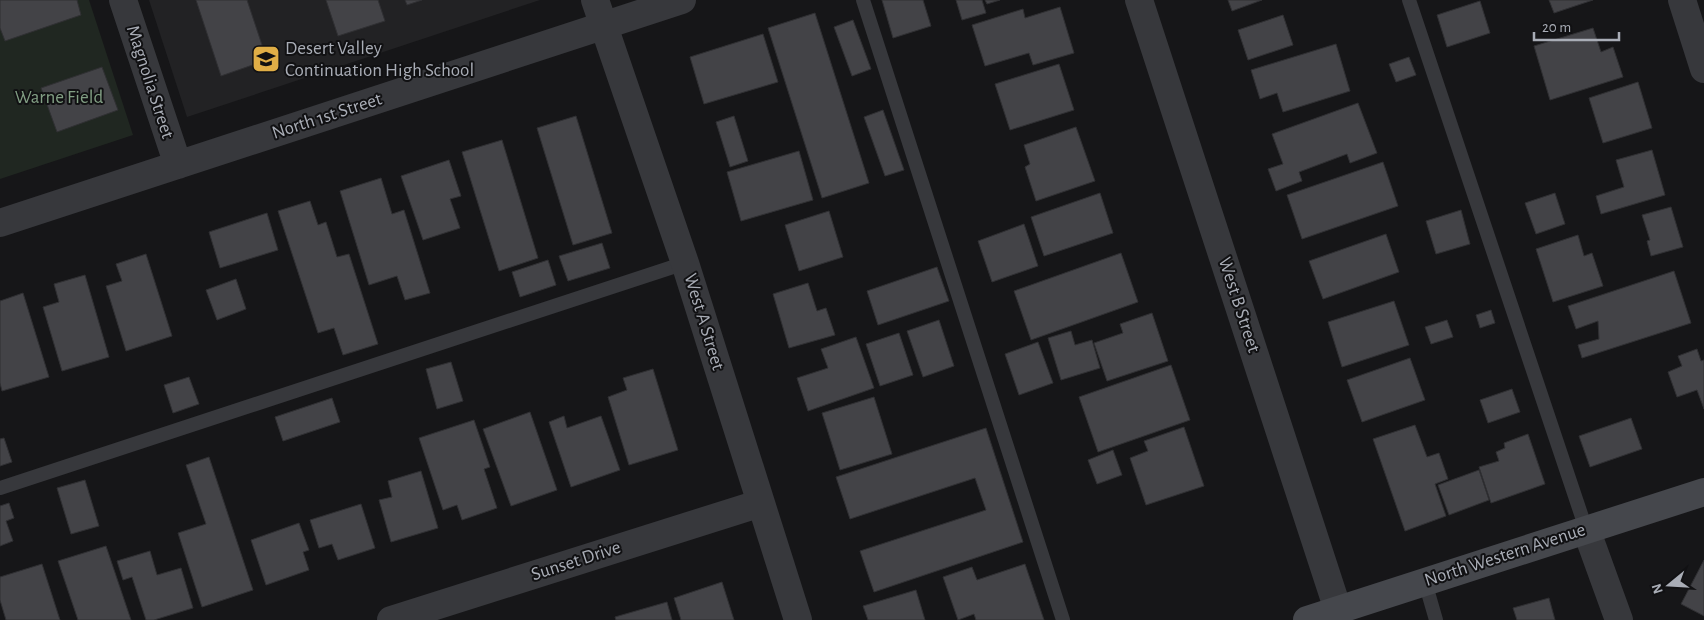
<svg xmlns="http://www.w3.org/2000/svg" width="1704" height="620" viewBox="0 0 1704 620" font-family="'Alegreya Sans',sans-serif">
<rect width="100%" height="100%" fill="#161618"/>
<path fill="#222224" d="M 149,0 L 540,0 L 187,117 Z"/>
<path fill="#202721" d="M 0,0 L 89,0 L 133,135 L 0,179 Z"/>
<path fill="#434347" stroke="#303033" d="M 0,0 L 77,0 L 81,15 L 5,41 L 0,28 Z
M 196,0 L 247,0 L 267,60 L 221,76 Z
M 326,0 L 378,0 L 385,21 L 338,36 Z
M 405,0 L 422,0 L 407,5 Z
M 882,0 L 923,0 L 931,26 L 893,38 Z
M 956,0 L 982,0 L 986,13 L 962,20 Z
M 985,0 L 1000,0 L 987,4 Z
M 1228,0 L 1262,0 L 1232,11 Z
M 1549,0 L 1593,0 L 1554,13 Z
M 1480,1 L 1490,33 L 1447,47 L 1437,15 Z
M 1060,7 L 1074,53 L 1033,65 L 1029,53 L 985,66 L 972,25 L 1023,9 L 1025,18 Z
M 815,13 L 869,183 L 822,198 L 768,28 Z
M 1283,15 L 1293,45 L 1248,60 L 1238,30 Z
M 853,20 L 871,69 L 852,76 L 834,27 Z
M 1593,28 L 1601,52 L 1613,47 L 1623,77 L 1550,100 L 1534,46 Z
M 763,34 L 778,82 L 704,104 L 690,57 Z
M 1336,44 L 1350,91 L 1283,112 L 1277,93 L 1260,99 L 1251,70 Z
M 1409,57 L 1416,75 L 1396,82 L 1389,64 Z
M 1059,64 L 1074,110 L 1010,130 L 995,84 Z
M 102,67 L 118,110 L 57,132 L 41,88 Z
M 1638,82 L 1652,128 L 1603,143 L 1589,98 Z
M 1358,103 L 1377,153 L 1350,163 L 1347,154 L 1299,172 L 1302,181 L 1276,191 L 1268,169 L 1283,164 L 1272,134 Z
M 883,110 L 904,170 L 885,176 L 864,117 Z
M 576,116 L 612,233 L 573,245 L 537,128 Z
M 734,116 L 748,161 L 730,167 L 716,122 Z
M 1076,127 L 1095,181 L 1036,201 L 1025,167 L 1030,164 L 1024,145 Z
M 502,140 L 538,258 L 499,271 L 462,152 Z
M 1652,150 L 1665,195 L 1601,214 L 1596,196 L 1624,187 L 1616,160 Z
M 799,151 L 813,200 L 741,221 L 727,172 Z
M 449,160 L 461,196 L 450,199 L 460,228 L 423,240 L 401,176 Z
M 1383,162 L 1398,206 L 1302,239 L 1287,195 Z
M 381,178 L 392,214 L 404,210 L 430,293 L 405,300 L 397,276 L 369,285 L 340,191 Z
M 1100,193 L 1113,233 L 1044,256 L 1031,217 Z
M 1555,193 L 1565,224 L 1536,234 L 1525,203 Z
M 310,201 L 318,225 L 326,222 L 337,257 L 349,254 L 378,344 L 343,355 L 334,328 L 318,333 L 278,211 Z
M 1671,207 L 1683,247 L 1651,256 L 1647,241 L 1650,240 L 1642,215 Z
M 1461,210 L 1470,244 L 1436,254 L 1426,221 Z
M 829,211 L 843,257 L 799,271 L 785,225 Z
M 267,213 L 278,250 L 220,268 L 209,232 Z
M 1024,224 L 1038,266 L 992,282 L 978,241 Z
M 1386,234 L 1399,272 L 1323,299 L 1309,261 Z
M 1578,235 L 1584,256 L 1592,253 L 1603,286 L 1553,302 L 1536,249 Z
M 602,243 L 610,268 L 568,281 L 559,256 Z
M 1121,253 L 1138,302 L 1031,340 L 1014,291 Z
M 146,254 L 172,336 L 126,351 L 106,286 L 122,281 L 116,264 Z
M 548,260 L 556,285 L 520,297 L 512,272 Z
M 937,267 L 949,301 L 878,325 L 867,291 Z
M 1674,271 L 1691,323 L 1582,358 L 1578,345 L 1599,339 L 1598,321 L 1576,329 L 1568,306 Z
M 85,275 L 109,357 L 62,371 L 43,307 L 59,302 L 54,284 Z
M 236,279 L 246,309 L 217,320 L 206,290 Z
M 808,283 L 817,311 L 826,308 L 835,335 L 789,348 L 773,294 Z
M 23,293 L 49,377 L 2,391 L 0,383 L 0,301 Z
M 1394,301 L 1409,345 L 1342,367 L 1328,322 Z
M 1491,310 L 1495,323 L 1480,328 L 1476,315 Z
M 1152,313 L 1168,361 L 1107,381 L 1094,343 L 1123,333 L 1120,324 Z
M 939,320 L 954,366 L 923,377 L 907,331 Z
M 1447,320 L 1453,337 L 1431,344 L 1425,327 Z
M 1071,331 L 1075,345 L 1092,340 L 1100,368 L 1061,380 L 1048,338 Z
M 899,333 L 913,375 L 880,386 L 866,344 Z
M 856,337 L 874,388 L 808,411 L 797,378 L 828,368 L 821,349 Z
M 1038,342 L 1053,383 L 1019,395 L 1005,354 Z
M 1697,349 L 1701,361 L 1704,360 L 1704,409 L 1697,390 L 1677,397 L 1668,372 L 1682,366 L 1678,356 Z
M 1410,358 L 1425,400 L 1362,422 L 1347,380 Z
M 451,362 L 463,401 L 437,409 L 426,369 Z
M 1171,365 L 1190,420 L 1098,452 L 1079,397 Z
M 653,369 L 678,450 L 629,465 L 608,397 L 627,390 L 623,378 Z
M 189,377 L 199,404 L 173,413 L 164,385 Z
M 1512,389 L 1520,412 L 1488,423 L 1480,400 Z
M 874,397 L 892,454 L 840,470 L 822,413 Z
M 332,398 L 340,422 L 283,441 L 275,417 Z
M 530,412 L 557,490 L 511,506 L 483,429 Z
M 564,416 L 567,428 L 601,416 L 620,470 L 571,487 L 549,422 Z
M 1631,418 L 1642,449 L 1590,467 L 1579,436 Z
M 474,420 L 490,467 L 484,469 L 497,508 L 462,520 L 457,505 L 443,510 L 419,438 Z
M 1415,425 L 1427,457 L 1439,453 L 1448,479 L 1435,484 L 1446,516 L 1405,531 L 1373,439 Z
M 1184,427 L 1204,486 L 1146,505 L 1130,458 L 1148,451 L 1144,441 Z
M 986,428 L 1023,542 L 874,592 L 860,551 L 986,510 L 975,478 L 850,519 L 836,477 Z
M 1528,434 L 1545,484 L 1491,503 L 1479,467 L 1499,461 L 1496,452 L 1505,448 L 1504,443 Z
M 4,438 L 12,462 L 0,466 L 0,439 Z
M 1113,450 L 1122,475 L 1097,484 L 1088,460 Z
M 209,457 L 253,590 L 202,607 L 178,533 L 206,524 L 186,465 Z
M 1479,470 L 1489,500 L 1449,515 L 1438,485 Z
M 421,471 L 438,528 L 391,542 L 379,500 L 392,497 L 388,481 Z
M 85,480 L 99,526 L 71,534 L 57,488 Z
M 9,503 L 14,518 L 6,521 L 13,541 L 0,546 L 0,506 Z
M 361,504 L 375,548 L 338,560 L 332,544 L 319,548 L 310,520 Z
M 299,523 L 309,550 L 303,552 L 309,570 L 266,585 L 251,540 Z
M 106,546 L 131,620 L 78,620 L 58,561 Z
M 150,551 L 157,575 L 181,568 L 193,608 L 154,620 L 146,620 L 132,577 L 123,580 L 117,561 Z
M 1704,560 L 1704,616 L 1681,604 Z
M 42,564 L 60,620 L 6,620 L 0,600 L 0,577 Z
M 1025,564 L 1044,620 L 976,620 L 974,614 L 958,620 L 943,577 L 972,567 L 977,580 Z
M 722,582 L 734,620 L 681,620 L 674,598 Z
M 916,590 L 925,620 L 868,620 L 863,606 Z
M 1549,598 L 1555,620 L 1517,620 L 1513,608 Z
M 667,602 L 672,620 L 616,620 L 615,617 Z"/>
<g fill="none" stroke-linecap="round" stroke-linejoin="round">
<path stroke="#37383c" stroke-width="14" d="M 863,0 L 1063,620
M 1409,0 L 1586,529
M 0,488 L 685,263
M 1425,582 L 1436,620"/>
<path stroke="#37383c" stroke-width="28" d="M 123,0 L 178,165
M 595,0 L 685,263 L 798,620
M 1139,0 L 1338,610
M 1682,0 L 1704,69
M 0,223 L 682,0
M 1586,529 L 1619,620
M 391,620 L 761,503"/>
<path stroke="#45474c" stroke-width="28" d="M 1307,620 L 1704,492"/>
</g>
<defs>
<symbol id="school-square" viewBox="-11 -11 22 22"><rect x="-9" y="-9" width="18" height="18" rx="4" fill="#e0ae46" stroke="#111113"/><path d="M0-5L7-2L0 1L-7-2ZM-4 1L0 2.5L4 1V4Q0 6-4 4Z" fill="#111"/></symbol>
</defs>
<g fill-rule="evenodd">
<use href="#school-square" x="250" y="43" width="32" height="32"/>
</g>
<g text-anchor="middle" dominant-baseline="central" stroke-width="4" stroke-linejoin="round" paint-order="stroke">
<g font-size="19" fill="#a9adb6" stroke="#111113" text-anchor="start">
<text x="285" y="48">Desert Valley<tspan x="285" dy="22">Continuation High School</tspan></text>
</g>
<g font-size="19" fill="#a9adb6" stroke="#111113">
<text transform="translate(150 82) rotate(72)">Magnolia Street</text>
<text transform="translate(327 116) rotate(-18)">North 1st Street</text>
<text transform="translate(1239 305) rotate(72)">West B Street</text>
<text transform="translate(704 322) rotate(73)">West A Street</text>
<text transform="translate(1505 555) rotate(-18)">North Western Avenue</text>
<text transform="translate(576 561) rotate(-18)">Sunset Drive</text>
</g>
<g font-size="19" fill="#829f84" stroke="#111113">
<text x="59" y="97">Warne Field</text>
</g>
</g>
<g transform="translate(1669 585) rotate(252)" stroke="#111113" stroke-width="4" paint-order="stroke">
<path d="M0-4L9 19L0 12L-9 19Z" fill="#a9adb6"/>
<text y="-8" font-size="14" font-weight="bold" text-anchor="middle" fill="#a9adb6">N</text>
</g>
<path d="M1534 32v8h85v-8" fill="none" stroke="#a9adb6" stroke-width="2.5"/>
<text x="1542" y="32" font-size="15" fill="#a9adb6" stroke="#111113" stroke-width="4" paint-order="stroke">20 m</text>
</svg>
